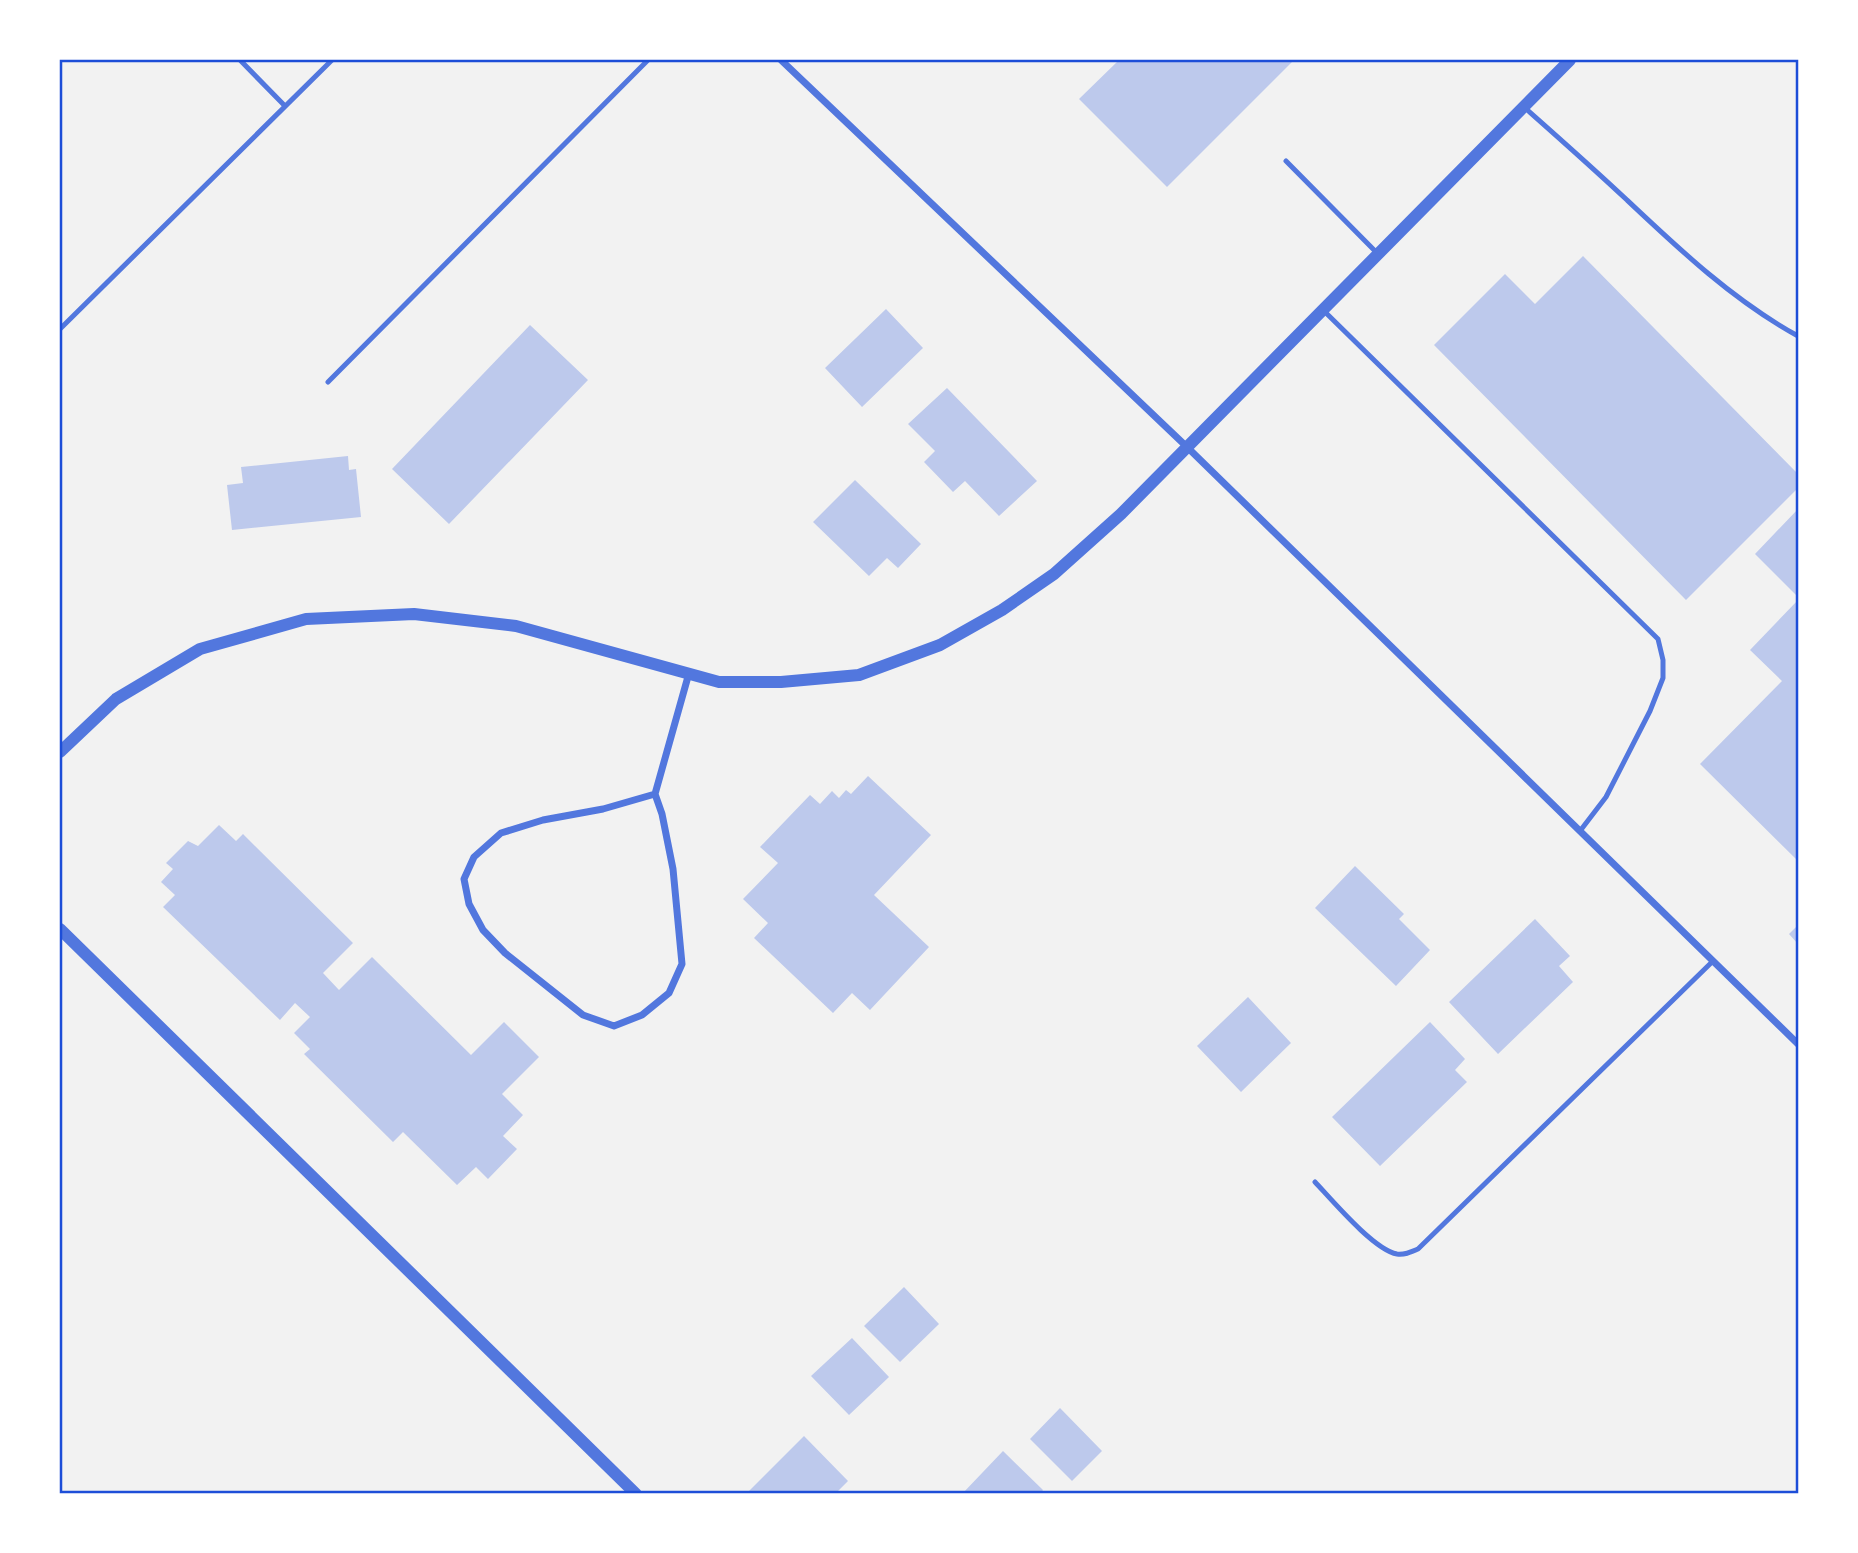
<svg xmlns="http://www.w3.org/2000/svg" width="1858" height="1553" viewBox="0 0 1858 1553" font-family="Commissioner,sans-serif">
<rect width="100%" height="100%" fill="#f2f2f2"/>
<path fill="#bdc9ec" d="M 1119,60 L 1294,60 L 1167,187 L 1079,99 Z
M 1583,256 L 1798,474 L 1798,488 L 1686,600 L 1434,345 L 1505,274 L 1535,304 Z
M 886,309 L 923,348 L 862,407 L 825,368 Z
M 530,325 L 588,380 L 449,524 L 392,469 Z
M 947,388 L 1037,481 L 999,516 L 965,481 L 953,492 L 924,462 L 935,451 L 908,424 Z
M 348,456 L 349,470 L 356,469 L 361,517 L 232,530 L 227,485 L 243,483 L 241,467 Z
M 855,480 L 921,544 L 898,568 L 887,558 L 869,576 L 813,522 Z
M 1798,509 L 1798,597 L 1755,554 Z
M 1798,600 L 1798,861 L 1700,764 L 1782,681 L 1750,650 Z
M 868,776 L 931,835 L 874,895 L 929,947 L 870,1010 L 852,993 L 833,1013 L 754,938 L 768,923 L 743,899 L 778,863 L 760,847 L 810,795 L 820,804 L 832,791 L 839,798 L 846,790 L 851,794 Z
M 219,825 L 236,841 L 243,834 L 353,943 L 323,973 L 339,990 L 372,957 L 471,1055 L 504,1022 L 539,1057 L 502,1094 L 523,1115 L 503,1136 L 517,1149 L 488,1179 L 476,1167 L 457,1185 L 403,1132 L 393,1142 L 304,1054 L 310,1049 L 294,1033 L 310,1017 L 295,1003 L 280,1020 L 163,907 L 175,895 L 161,882 L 173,869 L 166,863 L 188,841 L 198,846 Z
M 1355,866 L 1404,914 L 1399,919 L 1430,950 L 1396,986 L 1315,908 Z
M 1535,919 L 1570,956 L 1559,966 L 1573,982 L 1498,1054 L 1449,1002 Z
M 1798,925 L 1798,944 L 1789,934 Z
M 1248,997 L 1291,1043 L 1241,1092 L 1197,1046 Z
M 1430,1022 L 1465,1059 L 1455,1070 L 1467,1082 L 1380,1166 L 1332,1117 Z
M 904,1287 L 939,1324 L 900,1362 L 864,1326 Z
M 852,1338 L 889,1377 L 849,1415 L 811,1376 Z
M 1060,1408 L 1102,1451 L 1072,1481 L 1030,1439 Z
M 804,1436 L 848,1481 L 835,1494 L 746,1494 Z
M 1003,1451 L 1043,1490 L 1040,1494 L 962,1494 Z"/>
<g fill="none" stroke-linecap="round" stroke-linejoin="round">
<path stroke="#5277de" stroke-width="5" d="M 240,60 L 285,106
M 1524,107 C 1559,138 1593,168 1627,200 C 1680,250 1734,301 1798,336
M 1286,161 L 1377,253
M 1323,310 L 1658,639 L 1663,660 L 1663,678 L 1650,711 L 1606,797 L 1580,831
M 60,329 L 332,60
M 328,382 L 648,60
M 1315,1182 C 1332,1200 1374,1250 1397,1254 C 1405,1255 1411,1252 1418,1249 L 1713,961"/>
<path stroke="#5277de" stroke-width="7" d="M 781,60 L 1187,447 L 1798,1044
M 655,794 L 603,809 L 543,820 L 501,833 L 474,857 L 464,879 L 469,904 L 483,930 L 505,953 L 583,1015 L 614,1026 L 642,1015 L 669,993 L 682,964 L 673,869 L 662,814 L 655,794 L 689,673"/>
<path stroke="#5277de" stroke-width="12" d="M 60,752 L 116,699 L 200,649 L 306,619 L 414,614 L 516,626 L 719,682 L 781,682 L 859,675 L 940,645 L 1002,610 L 1054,574 L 1121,514 L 1570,60
M 60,929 L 636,1494"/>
</g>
<rect width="1858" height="1553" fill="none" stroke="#ffffff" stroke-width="122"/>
<rect x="61" y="61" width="1736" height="1431" fill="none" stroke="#1d4ed8" stroke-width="2.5"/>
</svg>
